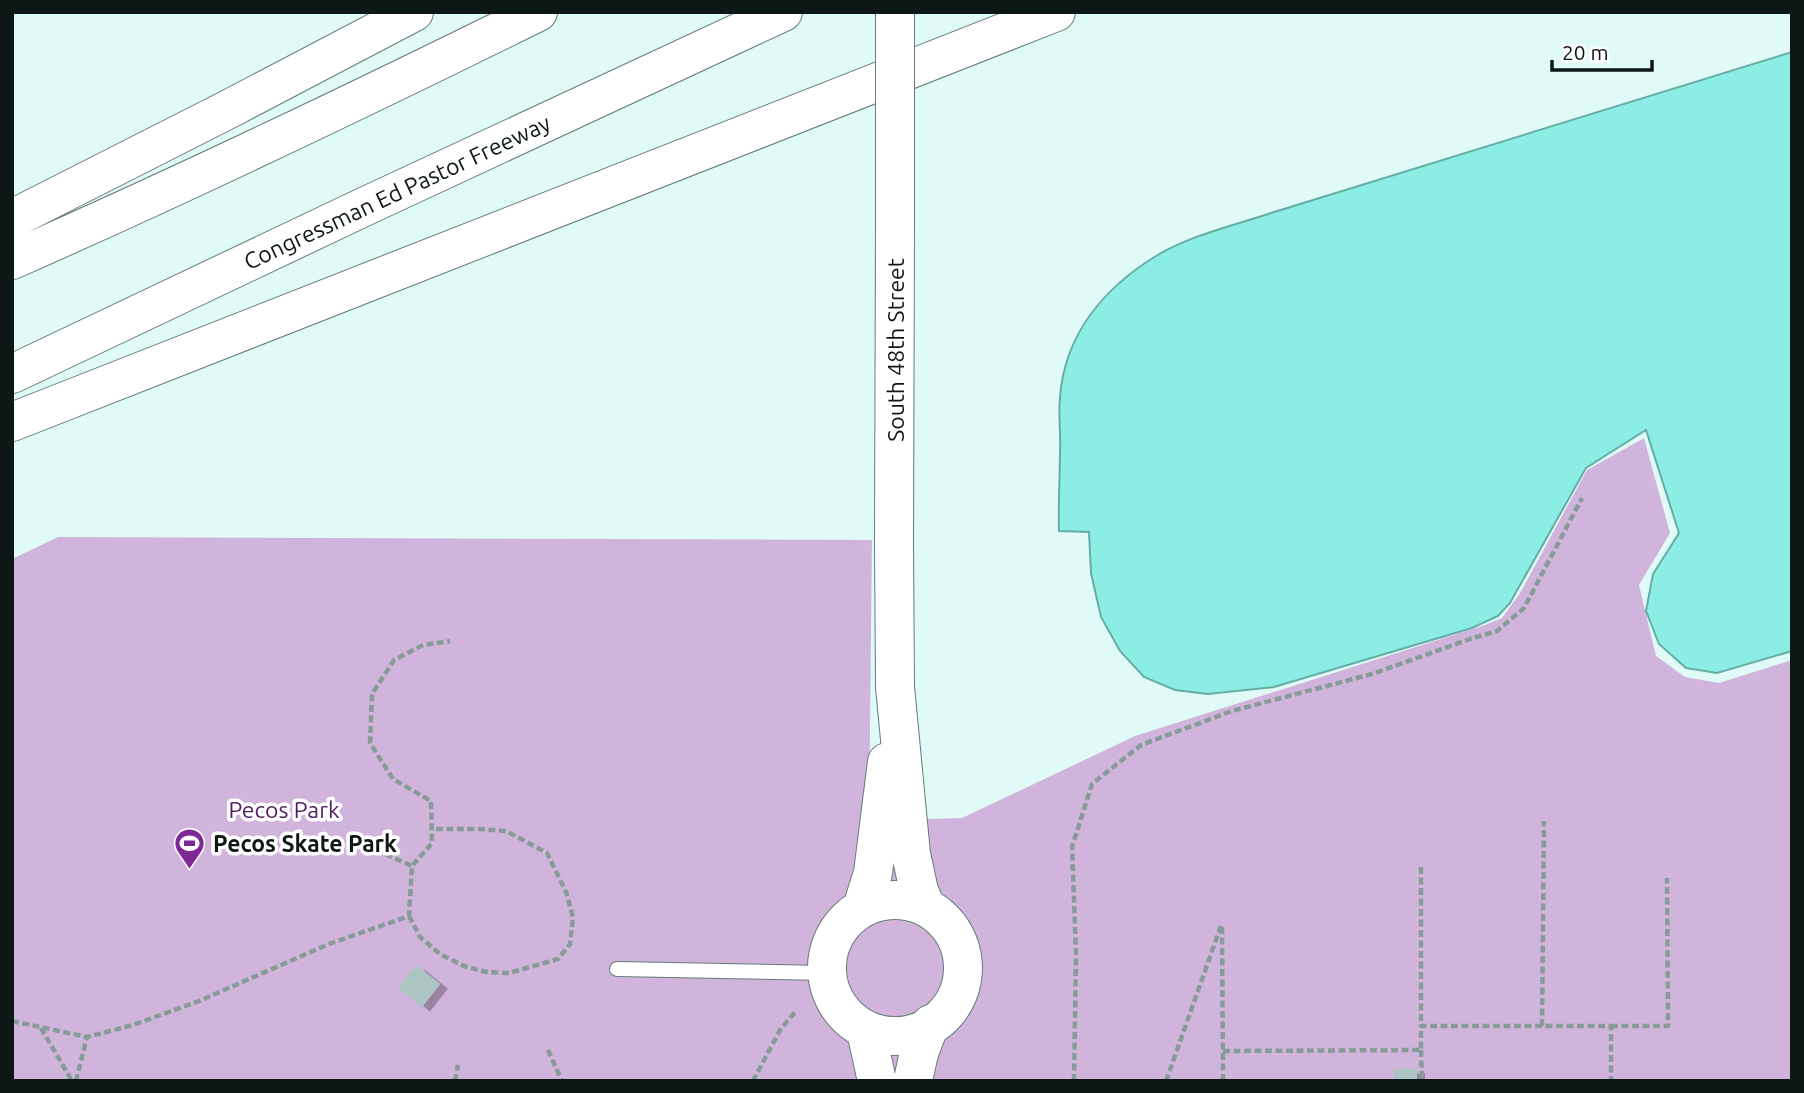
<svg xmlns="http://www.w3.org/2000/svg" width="1804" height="1093" viewBox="0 0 1804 1093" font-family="Ubuntu,sans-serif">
<defs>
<filter id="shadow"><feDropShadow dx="8" dy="4.5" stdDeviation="0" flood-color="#0004"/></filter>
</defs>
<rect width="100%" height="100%" fill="#e0faf7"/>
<path fill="#d1b4db" d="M 1644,438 L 1670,533 L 1639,585 L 1656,656 L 1685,677 L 1719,683 L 1792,660 L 1792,1081 L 12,1081 L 12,559 L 58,537 L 872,540 L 869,821 L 962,818 L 1135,736 L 1485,625 L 1502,618 L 1520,593 L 1587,470 Z"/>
<path fill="#8cede4" stroke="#66ada6" stroke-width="2" d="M 1792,52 L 1792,651 L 1717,673 L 1686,668 L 1659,644 L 1646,611 L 1653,574 L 1679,533 L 1646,430 L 1586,468 L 1510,603 L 1498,616 L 1472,628 L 1274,687 L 1208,694 L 1175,690 L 1144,677 L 1120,651 L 1101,617 L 1091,573 L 1089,532 L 1059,531 C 1058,504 1060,477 1060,450 C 1061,433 1058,414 1060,397 C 1065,334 1104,288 1156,256 C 1188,236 1235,225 1271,213 Z"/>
<path fill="#abc5c2" filter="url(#shadow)" d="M 416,965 L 440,984 L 422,1007 L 398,988 Z
M 1394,1069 L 1417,1069 L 1417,1081 L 1394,1081 Z"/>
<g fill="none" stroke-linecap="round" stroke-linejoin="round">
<defs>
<path id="lane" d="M 617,969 L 826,973"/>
<path id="secondary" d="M 895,224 L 894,545 L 895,687 L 911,854 L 919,891 L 926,907
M827 968a68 68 0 1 1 136 0a68 68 0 1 1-136 0Z
M 862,908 L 873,873 L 887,762
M 866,1031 L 877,1081
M 913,1081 C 917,1060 921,1042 931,1024"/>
<path id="highway" d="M 12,219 L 227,110 L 414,12
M 12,260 C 189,182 364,98 538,12
M 12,374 L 368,205 L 783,12
M 12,422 L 1056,12"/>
</defs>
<use href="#lane" stroke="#657c7a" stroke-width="16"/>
<use href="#secondary" stroke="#657c7a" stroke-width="40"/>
<use href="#highway" stroke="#657c7a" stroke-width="40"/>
<path stroke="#879b99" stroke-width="4.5" stroke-dasharray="7 3.5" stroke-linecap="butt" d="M 376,850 L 412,866
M 1421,867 L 1421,1026
M 409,916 L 420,937 L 440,954 L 464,966 L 486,972 L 509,973 L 558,959 L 570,944 L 573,917 L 566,892 L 547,853 L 506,831 L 480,829 L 432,829
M 1222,927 L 1223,1081
M 12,1021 L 87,1037 L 133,1025 L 199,1001 L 329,944 L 409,916 L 412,866 L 432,843 L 431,801 L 393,779 L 370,743 L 372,694 L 394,660 L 423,645 L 450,641
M 1542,1026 L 1544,821
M 1611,1026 L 1668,1026 L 1667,878
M 41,1028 L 72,1081
M 548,1050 L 562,1081
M 1421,1050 L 1422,1081
M 1223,1051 L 1421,1050 L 1421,1026 L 1611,1026 L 1611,1081
M 76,1081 L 87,1037
M 455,1081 L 458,1065
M 753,1081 L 780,1030 L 795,1012
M 1074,1081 L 1076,955 L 1072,847 L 1092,784 L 1141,745 L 1232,711 L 1372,674 L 1470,639 L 1497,631 L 1524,608 L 1582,498
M 1166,1081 L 1222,923"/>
<use href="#lane" stroke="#fff" stroke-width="14"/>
<use href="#secondary" stroke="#fff" stroke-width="38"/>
<use href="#highway" stroke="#fff" stroke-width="38"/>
<defs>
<path id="secondary-bridge" d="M 895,12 L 895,224"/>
</defs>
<use href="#secondary-bridge" stroke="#657c7a" stroke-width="40" stroke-linecap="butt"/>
<use href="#secondary-bridge" stroke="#fff" stroke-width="38"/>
</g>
<defs>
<symbol id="stadium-pin" viewBox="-11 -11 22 30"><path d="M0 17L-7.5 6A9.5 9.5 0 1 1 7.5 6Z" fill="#7d2897" stroke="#fff"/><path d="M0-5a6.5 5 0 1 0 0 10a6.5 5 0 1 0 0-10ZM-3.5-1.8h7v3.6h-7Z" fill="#fff"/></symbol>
</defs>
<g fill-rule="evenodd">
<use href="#stadium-pin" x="172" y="826" width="35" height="47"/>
</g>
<g text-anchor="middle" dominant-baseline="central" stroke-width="7" stroke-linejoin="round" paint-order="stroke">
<g font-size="23" fill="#0d1716" stroke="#fff">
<text transform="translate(397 192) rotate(-25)">Congressman Ed Pastor Freeway</text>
<text transform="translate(895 350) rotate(-90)">South 48th Street</text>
</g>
<g font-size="23" fill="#511e62" stroke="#fff">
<text x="284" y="809">Pecos Park</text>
</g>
<g font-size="23" font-weight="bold" fill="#0d1716" stroke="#fff" text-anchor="start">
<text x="213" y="843">Pecos Skate Park</text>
</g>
</g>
<rect width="1804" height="1093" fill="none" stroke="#0d1716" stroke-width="28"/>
<path d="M1552 60v10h100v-10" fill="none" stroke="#0d1716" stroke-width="3.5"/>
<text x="1562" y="60" font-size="21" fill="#0d1716" stroke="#ffffff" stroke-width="5" paint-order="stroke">20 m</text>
</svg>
